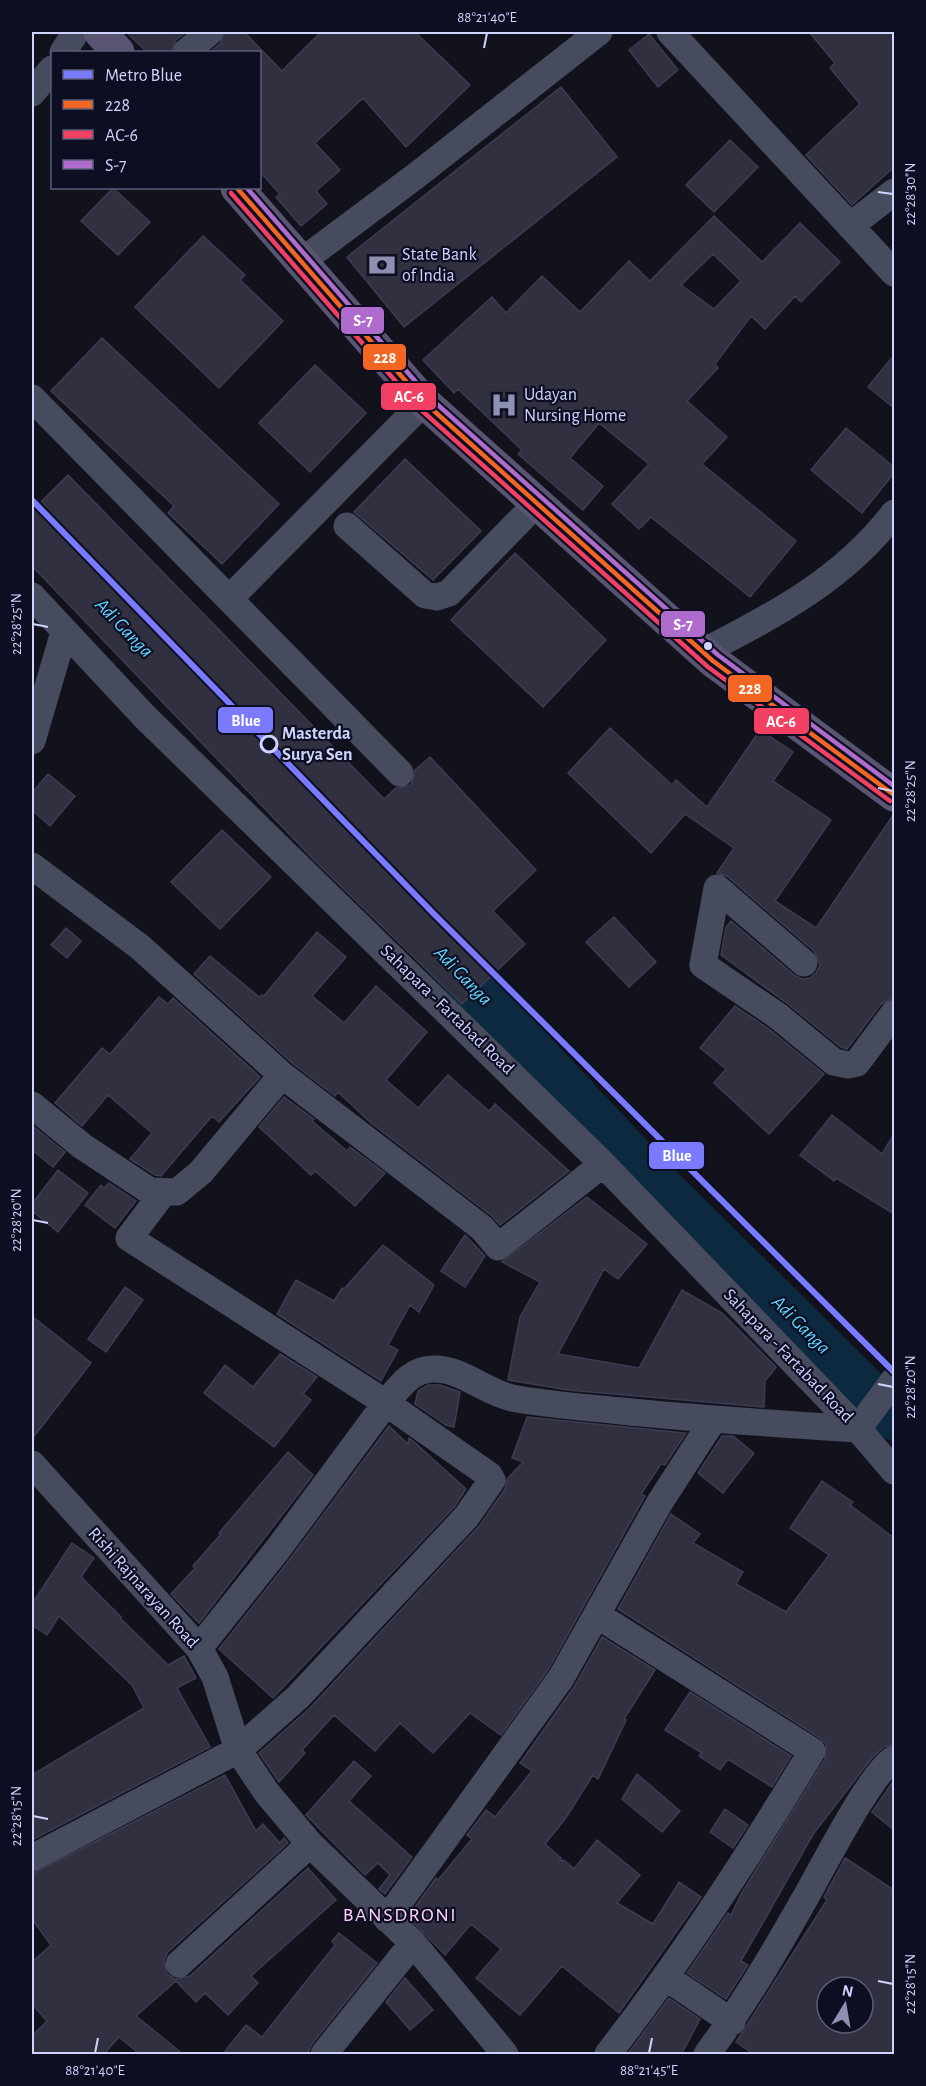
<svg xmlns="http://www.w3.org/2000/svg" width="926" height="2086" viewBox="0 0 926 2086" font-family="'Alegreya Sans',sans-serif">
<rect width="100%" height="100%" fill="#12121d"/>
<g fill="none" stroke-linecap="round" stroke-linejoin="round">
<path stroke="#0d2940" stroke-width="45" d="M 434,946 L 654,1181 L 894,1418"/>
</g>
<path fill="#303040" stroke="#3c3d51" stroke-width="1.5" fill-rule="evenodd" d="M 126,32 L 186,32 L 176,40 L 171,52 L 147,52 Z
M 225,32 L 244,32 L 282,71 L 321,32 L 415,32 L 470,85 L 406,147 L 363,98 L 315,143 L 340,170 L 316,191 L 327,204 L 301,226 L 276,197 L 280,194 L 260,172 L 260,52 L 210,52 L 220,44 Z
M 809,32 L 894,32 L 894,167 L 852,205 L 806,155 L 860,104 L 830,68 L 835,63 Z
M 649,34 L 678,70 L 658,87 L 629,50 Z
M 561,87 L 617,157 L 404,327 L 347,257 Z
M 730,140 L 758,167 L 714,212 L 686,185 Z
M 113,188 L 150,222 L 118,255 L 81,221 Z
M 714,216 L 762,262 L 800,223 L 840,262 L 801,302 L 795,296 L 765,329 L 751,316 L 715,364 L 718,368 L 687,401 L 727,437 L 702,464 L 796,541 L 750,597 L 651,517 L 639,529 L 612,504 L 649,464 L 599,423 L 570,458 L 603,486 L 583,510 L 518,454 L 522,450 L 458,389 L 454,393 L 423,360 L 492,297 L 506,313 L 542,276 L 580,312 L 629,261 L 650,281 ZM 713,254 L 741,281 L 714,309 L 681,285 Z
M 203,236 L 245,275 L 240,280 L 283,321 L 219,388 L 135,307 Z
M 102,338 L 279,504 L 222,564 L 168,513 L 174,506 L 51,391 Z
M 894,355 L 894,408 L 868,387 Z
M 315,365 L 366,413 L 310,472 L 259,423 Z
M 846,428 L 894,467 L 894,473 L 862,513 L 811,470 Z
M 405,459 L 481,531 L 433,580 L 354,512 Z
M 68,475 L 384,799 L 396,788 L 411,785 L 415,770 L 430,757 L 536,870 L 493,911 L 525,944 L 462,1004 L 314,860 L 32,566 L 32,511 Z
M 515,553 L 606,640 L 543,707 L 451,620 Z
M 610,728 L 672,785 L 676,780 L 707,807 L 760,730 L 793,752 L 773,781 L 831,820 L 775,901 L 816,928 L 894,814 L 894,997 L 881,1004 L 847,1049 L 841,1047 L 788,1004 L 721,955 L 726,927 L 731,921 L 794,975 L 802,979 L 810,978 L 816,973 L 820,965 L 814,951 L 727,876 L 717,873 L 734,848 L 685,814 L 651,853 L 568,773 Z
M 48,774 L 75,796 L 50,826 L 32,810 L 32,793 Z
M 222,830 L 271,877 L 220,929 L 171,882 Z
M 614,917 L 656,962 L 629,987 L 586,942 Z
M 66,928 L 81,941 L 67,958 L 51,945 Z
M 317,932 L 346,957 L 312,996 L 344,1023 L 376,986 L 427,1032 L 386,1080 L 418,1108 L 448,1075 L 489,1111 L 495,1104 L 569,1171 L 500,1225 L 492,1216 L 371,1123 L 338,1092 L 335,1096 L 292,1063 L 194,974 L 210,956 L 259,997 L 262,995 L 264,996 Z
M 159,997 L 168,1004 L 173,998 L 260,1077 L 219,1122 L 212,1116 L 161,1176 L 155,1175 L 130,1159 L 152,1133 L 108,1095 L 82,1126 L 55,1103 L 102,1048 L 110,1054 Z
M 735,1006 L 769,1029 L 824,1074 L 769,1134 L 714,1083 L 726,1069 L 700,1048 Z
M 284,1097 L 314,1119 L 312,1121 L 347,1151 L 350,1147 L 385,1173 L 355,1206 L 315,1171 L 311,1175 L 259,1127 Z
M 832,1115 L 882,1154 L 894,1134 L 894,1214 L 836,1178 L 834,1181 L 800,1155 Z
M 34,1127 L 65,1152 L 53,1167 L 32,1150 L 32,1130 Z
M 58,1170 L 88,1193 L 58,1232 L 32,1211 L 32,1204 Z
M 109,1183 L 136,1201 L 115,1228 L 85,1205 L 101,1185 L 104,1188 Z
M 587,1197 L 647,1244 L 618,1279 L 604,1269 L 558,1354 L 639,1368 L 682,1290 L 722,1313 L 776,1367 L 765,1381 L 764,1407 L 568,1390 L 508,1380 L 520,1317 L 540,1282 L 502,1262 Z
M 465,1235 L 485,1256 L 465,1287 L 441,1271 Z
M 383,1245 L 434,1285 L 419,1312 L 410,1305 L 388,1345 L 398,1350 L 381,1381 L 277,1314 L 296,1280 L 334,1301 L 342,1288 L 344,1289 Z
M 125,1287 L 143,1300 L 106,1352 L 88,1339 Z
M 32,1316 L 91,1363 L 32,1439 Z
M 280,1354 L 317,1377 L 303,1394 L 311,1400 L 274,1447 L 204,1393 L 225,1365 L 253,1387 Z
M 428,1385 L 440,1385 L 460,1392 L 454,1427 L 446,1425 L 415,1404 L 418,1391 Z
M 527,1417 L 686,1433 L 665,1465 L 661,1464 L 641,1494 L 645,1496 L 548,1670 L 501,1735 L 470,1713 L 433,1753 L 400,1723 L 375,1751 L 334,1715 L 302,1750 L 305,1753 L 279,1782 L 259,1753 L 310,1708 L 480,1525 L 505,1489 L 507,1479 L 523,1462 L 512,1458 Z
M 389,1426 L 408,1444 L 409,1438 L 413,1441 L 466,1489 L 455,1506 L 273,1698 L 219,1649 L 290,1559 Z
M 722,1436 L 733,1436 L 754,1453 L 723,1493 L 698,1473 Z
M 288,1452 L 313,1475 L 199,1623 L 171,1594 L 195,1568 L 193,1566 L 221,1534 L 219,1533 Z
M 822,1481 L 853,1502 L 850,1505 L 894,1538 L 894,1744 L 884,1747 L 872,1758 L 814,1833 L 741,1961 L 748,1965 L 726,1999 L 687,1973 L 728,1913 L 731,1915 L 741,1894 L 825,1759 L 826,1744 L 820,1738 L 618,1609 L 671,1514 L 700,1534 L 693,1543 L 743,1572 L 736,1584 L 786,1612 L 829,1555 L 790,1528 Z
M 72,1543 L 94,1558 L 81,1577 L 121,1617 L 120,1618 L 168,1665 L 184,1656 L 196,1678 L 177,1688 L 210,1747 L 32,1840 L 32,1775 L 144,1708 L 132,1685 L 59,1616 L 47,1635 L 32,1625 L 32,1604 Z
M 602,1637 L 655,1670 L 624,1719 L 626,1720 L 598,1779 L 593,1775 L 565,1819 L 545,1844 L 561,1858 L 560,1861 L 564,1860 L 574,1869 L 597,1840 L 640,1875 L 617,1903 L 653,1924 L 679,1882 L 701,1897 L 619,2013 L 562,1966 L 520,2015 L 476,1978 L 501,1949 L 471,1924 L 445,1955 L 408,1917 L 436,1878 L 438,1880 L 472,1839 L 467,1835 L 486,1810 L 495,1817 L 532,1771 L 520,1763 L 574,1687 Z
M 690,1692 L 791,1756 L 772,1787 L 728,1759 L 720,1770 L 699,1756 L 702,1753 L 665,1730 Z
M 354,1761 L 371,1776 L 349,1801 L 412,1857 L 385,1894 L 379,1889 L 390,1875 L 378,1863 L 365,1875 L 306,1815 Z
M 637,1774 L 680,1811 L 662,1832 L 622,1799 Z
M 225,1775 L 256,1831 L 263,1824 L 280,1843 L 284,1838 L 288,1843 L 168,1952 L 164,1960 L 167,1974 L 175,1979 L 190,1976 L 308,1868 L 336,1900 L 251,1976 L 258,1983 L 228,2015 L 205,1993 L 196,2002 L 176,1981 L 136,2016 L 184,2055 L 141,2055 L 119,2037 L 103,2055 L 32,2055 L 32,2036 L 47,2021 L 32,2004 L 32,1962 L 51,1945 L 32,1919 L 32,1874 Z
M 894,1780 L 894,1830 L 872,1812 Z
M 725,1809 L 748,1825 L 733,1848 L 710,1832 Z
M 845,1858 L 894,1890 L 894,2055 L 755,2055 L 736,2042 L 827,1900 L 824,1897 ZM 827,1987 L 863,1987 L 863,2023 L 827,2023 Z
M 339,1933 L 377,1963 L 312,2044 L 307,2055 L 222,2055 L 246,2025 L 262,2037 L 335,1945 L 332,1941 Z
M 405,1978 L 433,2010 L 410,2030 L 386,2002 Z
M 669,1998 L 700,2019 L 681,2055 L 627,2055 Z"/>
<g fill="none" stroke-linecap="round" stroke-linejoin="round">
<path stroke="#474b5e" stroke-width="27" d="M 670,32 L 894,273
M 63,52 L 76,32
M 186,52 L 210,32
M 32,93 L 52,69
M 850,226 L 894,192
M 302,261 L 417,175 L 599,32
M 32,398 L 400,773
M 347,526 L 425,595 L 437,597 L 449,593 L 537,503
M 32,596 L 145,717 L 603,1164 L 858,1429 L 894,1471
M 229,599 L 424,402
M 703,652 C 775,615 844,579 894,513
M 32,741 L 64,632
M 32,866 L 140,947 L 282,1075 L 482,1228 L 498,1247 L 603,1164
M 804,963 L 717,888 L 703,965 L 778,1016 L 834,1062 L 848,1065 L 857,1063 L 894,1013
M 32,1105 L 82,1146 L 150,1191 L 177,1192 L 201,1172 L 282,1075
M 858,1429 L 894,1380
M 32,1464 L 199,1648 L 215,1677 L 238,1750 L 267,1793 L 310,1844 L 413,1943 L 505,2054
M 597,1615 L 812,1751 C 749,1856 683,1957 608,2054
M 199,1648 L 278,1549 L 386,1403 C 399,1388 410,1370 432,1369 C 459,1367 485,1392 512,1398 C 548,1405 585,1407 621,1411 C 700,1419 779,1424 858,1429
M 32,1858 L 238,1750 L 298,1697 L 467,1516 L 492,1480 L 489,1475 L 386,1403 L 129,1238 L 163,1193
M 387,1919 L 561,1678 L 660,1502 L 713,1420
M 179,1964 L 310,1844
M 667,1978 L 732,2022
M 324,2054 L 413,1943
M 707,2054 C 743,2006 774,1953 804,1900 C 821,1871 870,1773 894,1759"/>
<path stroke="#595471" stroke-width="33" d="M 100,32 L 118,52
M 237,188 L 424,402 L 713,661 L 894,795"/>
<defs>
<path id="bus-1" d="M 237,188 L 424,402 L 713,661 L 894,795"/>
<path id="bus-2" d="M 231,193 L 419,408 L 708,667 L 890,801"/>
<path id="bus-3" d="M 247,188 L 429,397 L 718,655 L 894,786"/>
</defs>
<use href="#bus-1" stroke="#0e0e22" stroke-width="9"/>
<use href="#bus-2" stroke="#0e0e22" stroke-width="9"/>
<use href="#bus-3" stroke="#0e0e22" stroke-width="9"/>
<use href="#bus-1" stroke="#f26522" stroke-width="4.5"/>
<use href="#bus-2" stroke="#f24062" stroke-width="4.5"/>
<use href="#bus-3" stroke="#b06ccc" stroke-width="4.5"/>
<defs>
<path id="metro-1" d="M 32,500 L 434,914 L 894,1372"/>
</defs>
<use href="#metro-1" stroke="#0e0e22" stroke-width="10"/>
<use href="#metro-1" stroke="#7a7aff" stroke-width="6"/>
</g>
<path fill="none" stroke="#cfd4ff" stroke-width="2" d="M 484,48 L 487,33M 878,192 L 893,194M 33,624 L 48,627M 878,788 L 893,791M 33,1220 L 48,1223M 878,1384 L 893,1387M 33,1816 L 48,1819M 878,1981 L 893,1984M 95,2053 L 98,2038M 649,2053 L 652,2038"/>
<defs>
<symbol id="bank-bare" viewBox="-9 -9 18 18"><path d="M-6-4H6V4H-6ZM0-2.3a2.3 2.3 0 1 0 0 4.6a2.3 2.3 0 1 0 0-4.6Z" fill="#8d90b0" stroke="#0e0e22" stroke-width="2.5" paint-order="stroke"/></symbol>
<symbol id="hospital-bare" viewBox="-9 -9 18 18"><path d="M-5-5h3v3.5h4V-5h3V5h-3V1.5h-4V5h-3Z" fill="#8d90b0" stroke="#0e0e22" stroke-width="2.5" paint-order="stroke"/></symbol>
</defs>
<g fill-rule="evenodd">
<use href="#bank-bare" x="363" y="246" width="38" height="38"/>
<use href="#hospital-bare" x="485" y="386" width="38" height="38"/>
</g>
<circle fill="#cfd4ff" stroke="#0e0e22" stroke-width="2" cx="708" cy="646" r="5"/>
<circle fill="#0e0e22" stroke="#cfd4ff" stroke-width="3" cx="269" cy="744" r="8"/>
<g text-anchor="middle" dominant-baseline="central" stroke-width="4.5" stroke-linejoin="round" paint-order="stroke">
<g font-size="18" fill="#cfd4ff" stroke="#0e0e22" text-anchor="start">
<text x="402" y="255">State Bank<tspan x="402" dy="21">of India</tspan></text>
<text x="524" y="395">Udayan<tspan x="524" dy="21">Nursing Home</tspan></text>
</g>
<g font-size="18" font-weight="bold" fill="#cfd4ff" stroke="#0e0e22" text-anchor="start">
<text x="282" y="734">Masterda<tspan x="282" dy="21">Surya Sen</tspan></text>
</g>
<g font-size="18" fill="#cfd4ff" stroke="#0e0e22">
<text transform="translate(447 1010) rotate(44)">Sahapara - Fartabad Road</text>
<text transform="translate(788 1356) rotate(46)">Sahapara - Fartabad Road</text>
<text transform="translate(143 1588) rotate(48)">Rishi Rajnarayan Road</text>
</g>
<g font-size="20" font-style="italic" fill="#5ed6fe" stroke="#0e0e22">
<text transform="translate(124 628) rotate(46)">Adi Ganga</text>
<text transform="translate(463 976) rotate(46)">Adi Ganga</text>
<text transform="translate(801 1325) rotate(45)">Adi Ganga</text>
</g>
<g font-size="20" letter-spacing="1.5" fill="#ffd1f8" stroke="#0e0e22">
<text x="400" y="1915">BANSDRONI</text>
</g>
</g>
<g stroke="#0e0e22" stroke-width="2">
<rect x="340" y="306" width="45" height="29" rx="6" fill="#b06ccc"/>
<rect x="362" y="343" width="45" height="28" rx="6" fill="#f26522"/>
<rect x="380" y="382" width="57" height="29" rx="6" fill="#f24062"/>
<rect x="660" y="610" width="46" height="28" rx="6" fill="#b06ccc"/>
<rect x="727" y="674" width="46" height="29" rx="6" fill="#f26522"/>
<rect x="217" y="706" width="57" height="28" rx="6" fill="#7a7aff"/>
<rect x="753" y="707" width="57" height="28" rx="6" fill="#f24062"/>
<rect x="648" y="1141" width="57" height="29" rx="6" fill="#7a7aff"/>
</g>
<g font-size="16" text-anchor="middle" font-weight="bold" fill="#fff">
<text x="363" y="326">S-7</text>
<text x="385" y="363">228</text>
<text x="409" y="402">AC-6</text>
<text x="683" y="630">S-7</text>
<text x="750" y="694">228</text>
<text x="246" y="726">Blue</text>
<text x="781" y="727">AC-6</text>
<text x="677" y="1161">Blue</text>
</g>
<rect width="926" height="2086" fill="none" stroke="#0e0e22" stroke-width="66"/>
<rect x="51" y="51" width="210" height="138" fill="#0e0e22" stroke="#5b5d7a" stroke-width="1.5"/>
<rect x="63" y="70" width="30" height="9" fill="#7a7aff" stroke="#5b5d7a" stroke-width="1.5"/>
<text x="105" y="81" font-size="18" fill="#cfd4ff">Metro Blue</text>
<rect x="63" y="100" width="30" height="9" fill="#f26522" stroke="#5b5d7a" stroke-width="1.5"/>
<text x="105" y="111" font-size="18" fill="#cfd4ff">228</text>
<rect x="63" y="130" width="30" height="9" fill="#f24062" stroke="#5b5d7a" stroke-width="1.5"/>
<text x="105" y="141" font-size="18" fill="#cfd4ff">AC-6</text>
<rect x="63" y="160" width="30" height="9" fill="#b06ccc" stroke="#5b5d7a" stroke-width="1.5"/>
<text x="105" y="171" font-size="18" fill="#cfd4ff">S-7</text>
<g transform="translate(845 2005) rotate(11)"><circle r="28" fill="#0e0e22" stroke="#5b5d7a" stroke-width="1.5"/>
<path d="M0-4.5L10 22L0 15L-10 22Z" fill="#8d90b0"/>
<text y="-9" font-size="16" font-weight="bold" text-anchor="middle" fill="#cfd4ff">N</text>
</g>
<rect x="33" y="33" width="860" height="2020" fill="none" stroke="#cfd4ff" stroke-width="2"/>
<g font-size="15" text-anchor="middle" fill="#cfd4ff">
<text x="487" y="22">88°21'40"E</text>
<text transform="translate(910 194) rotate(-90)" y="5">22°28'30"N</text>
<text transform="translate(16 624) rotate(-90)" y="5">22°28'25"N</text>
<text transform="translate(910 791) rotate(-90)" y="5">22°28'25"N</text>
<text transform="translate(16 1220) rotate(-90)" y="5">22°28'20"N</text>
<text transform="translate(910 1387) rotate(-90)" y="5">22°28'20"N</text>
<text transform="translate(16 1816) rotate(-90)" y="5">22°28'15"N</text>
<text transform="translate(910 1984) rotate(-90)" y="5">22°28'15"N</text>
<text x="95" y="2075">88°21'40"E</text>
<text x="649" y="2075">88°21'45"E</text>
</g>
</svg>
